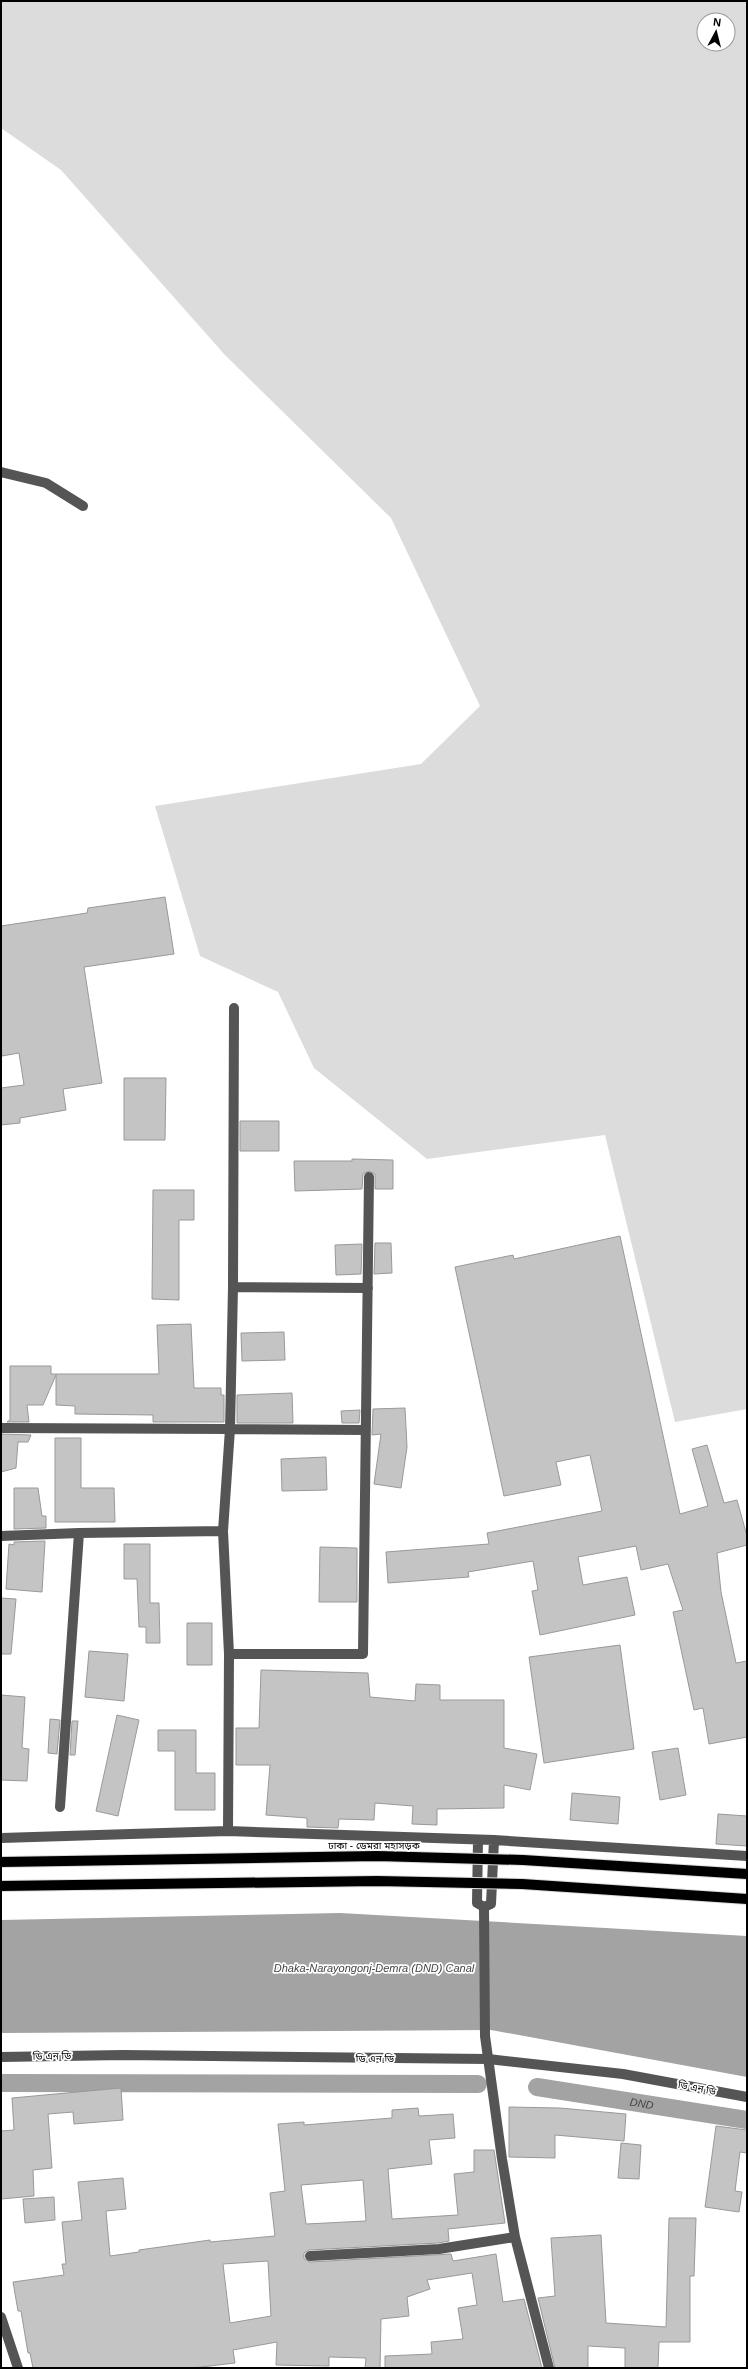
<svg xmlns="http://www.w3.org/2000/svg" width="748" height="2369" viewBox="0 0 748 2369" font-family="Helvetica,'Noto Sans Bengali',sans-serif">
<rect width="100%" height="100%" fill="#fff"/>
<path fill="#dcdcdc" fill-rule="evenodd" d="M 1,1 L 747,1 L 747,1409 L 675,1422 L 605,1135 L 427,1159 L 314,1068 L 278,992 L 200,956 L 155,806 L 421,764 L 480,706 L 391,518 L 225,355 L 61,170 L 1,128 ZM 704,20 L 728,20 L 728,44 L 704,44 Z"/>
<path fill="#a3a3a3" d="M 340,1913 L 747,1936 L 747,2077 L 491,2030 L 1,2033 L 1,1920 Z"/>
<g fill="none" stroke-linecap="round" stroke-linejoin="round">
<g stroke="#a3a3a3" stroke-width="18">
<path d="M 1,2083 L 478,2084"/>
<path id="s1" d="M 537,2087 L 747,2120"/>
</g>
</g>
<path fill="#c4c4c4" stroke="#999" fill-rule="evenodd" d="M 165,897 L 174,954 L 84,967 L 102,1083 L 63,1089 L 66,1110 L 20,1118 L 20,1123 L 1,1125 L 1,1088 L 24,1085 L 19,1053 L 2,1056 L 1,1047 L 1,926 L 87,913 L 88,908 Z
M 124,1078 L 166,1078 L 165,1140 L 124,1140 Z
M 240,1121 L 279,1121 L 279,1151 L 240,1151 Z
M 352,1159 L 393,1160 L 393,1189 L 375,1189 L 375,1174 L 369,1171 L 363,1174 L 362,1189 L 295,1191 L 294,1161 L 352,1161 Z
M 153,1190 L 194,1190 L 194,1220 L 179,1220 L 179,1300 L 152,1299 Z
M 620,1236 L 680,1514 L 708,1506 L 692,1449 L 707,1445 L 724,1503 L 737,1500 L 747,1536 L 747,1545 L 717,1553 L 721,1592 L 736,1663 L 747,1661 L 747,1737 L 709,1744 L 703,1708 L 694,1710 L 673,1612 L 683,1610 L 668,1564 L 641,1570 L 636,1546 L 578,1557 L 583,1585 L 627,1577 L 635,1615 L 540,1635 L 532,1591 L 538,1590 L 533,1561 L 468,1572 L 469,1577 L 388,1583 L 386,1552 L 489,1544 L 487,1533 L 602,1511 L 590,1455 L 556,1462 L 561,1485 L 504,1496 L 455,1267 L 513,1255 L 514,1259 Z
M 375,1243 L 391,1243 L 392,1273 L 374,1274 Z
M 362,1244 L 361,1274 L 336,1275 L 335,1245 Z
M 191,1324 L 194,1388 L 221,1388 L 221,1395 L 224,1395 L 224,1422 L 153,1422 L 153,1415 L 75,1414 L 75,1406 L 56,1405 L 56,1375 L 43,1405 L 27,1405 L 29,1422 L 7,1422 L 10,1420 L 10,1366 L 51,1366 L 51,1374 L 159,1374 L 157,1325 Z
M 284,1332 L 285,1360 L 242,1361 L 241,1333 Z
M 292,1393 L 293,1423 L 237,1423 L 237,1395 Z
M 405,1408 L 407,1447 L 401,1488 L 374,1484 L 381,1434 L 372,1435 L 373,1409 Z
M 360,1410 L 359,1423 L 342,1423 L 341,1411 Z
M 1,1434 L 31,1435 L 28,1442 L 18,1442 L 16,1468 L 1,1472 Z
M 55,1438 L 81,1438 L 81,1488 L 114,1488 L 115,1522 L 55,1522 Z
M 326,1457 L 327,1490 L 282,1491 L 281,1459 Z
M 14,1488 L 38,1488 L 42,1516 L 46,1516 L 46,1528 L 14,1529 Z
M 45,1541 L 42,1592 L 6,1589 L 9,1544 L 14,1545 L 14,1542 Z
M 124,1544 L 150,1544 L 150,1603 L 159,1603 L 160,1643 L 146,1643 L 146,1627 L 139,1627 L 137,1579 L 124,1579 Z
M 320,1547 L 357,1548 L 357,1602 L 319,1602 Z
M 1,1598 L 16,1599 L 11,1654 L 1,1654 Z
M 187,1623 L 212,1623 L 212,1665 L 187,1665 Z
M 620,1645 L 634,1749 L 544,1763 L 529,1657 Z
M 89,1651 L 128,1654 L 124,1701 L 85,1697 Z
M 261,1670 L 368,1673 L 370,1697 L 415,1701 L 416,1684 L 440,1685 L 440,1700 L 504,1700 L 504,1748 L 537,1754 L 530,1790 L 504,1785 L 504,1808 L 437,1809 L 437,1825 L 412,1824 L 413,1806 L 375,1803 L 374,1820 L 339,1819 L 338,1828 L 307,1827 L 307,1818 L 266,1815 L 270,1765 L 236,1765 L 236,1728 L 259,1728 Z
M 1,1695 L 25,1697 L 22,1748 L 29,1749 L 27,1781 L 1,1780 Z
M 117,1715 L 139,1720 L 118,1816 L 96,1811 Z
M 50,1719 L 60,1720 L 57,1754 L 48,1753 Z
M 72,1721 L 78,1721 L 75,1755 L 70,1755 Z
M 158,1730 L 196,1730 L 196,1773 L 215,1773 L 215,1810 L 175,1810 L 175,1751 L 158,1751 Z
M 678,1748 L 686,1795 L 660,1800 L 652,1752 Z
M 572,1793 L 620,1797 L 618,1824 L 570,1820 Z
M 718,1814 L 747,1816 L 747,1846 L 716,1844 Z
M 121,2088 L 123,2120 L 74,2124 L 73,2112 L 48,2114 L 52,2168 L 33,2170 L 34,2196 L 1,2199 L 1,2131 L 14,2130 L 12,2098 Z
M 509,2107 L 560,2108 L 626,2114 L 624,2141 L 555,2135 L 555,2158 L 509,2157 Z
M 418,2108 L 419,2116 L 453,2114 L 455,2138 L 429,2140 L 432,2164 L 388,2169 L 392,2219 L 458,2215 L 454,2174 L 474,2172 L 474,2150 L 494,2150 L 505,2223 L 448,2229 L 449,2241 L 438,2243 L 309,2250 L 304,2253 L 304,2259 L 310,2262 L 451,2254 L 453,2261 L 496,2254 L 503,2302 L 524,2299 L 542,2368 L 385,2368 L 385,2356 L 432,2354 L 431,2342 L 463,2339 L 458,2308 L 477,2305 L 472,2273 L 427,2280 L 430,2289 L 407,2297 L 409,2316 L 381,2319 L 380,2368 L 365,2368 L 366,2358 L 329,2357 L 329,2366 L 276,2365 L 277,2342 L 233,2350 L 235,2363 L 193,2368 L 33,2368 L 30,2353 L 28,2353 L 21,2311 L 18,2311 L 13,2282 L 64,2275 L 62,2264 L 66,2264 L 62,2222 L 82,2220 L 78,2182 L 123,2178 L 126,2209 L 106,2211 L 110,2256 L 139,2252 L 139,2250 L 210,2240 L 210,2242 L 275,2236 L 270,2193 L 285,2191 L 278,2124 L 304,2122 L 304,2125 L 392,2118 L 392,2110 ZM 363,2180 L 366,2221 L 306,2224 L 301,2185 ZM 268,2261 L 271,2316 L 230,2323 L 223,2264 Z
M 716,2126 L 747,2130 L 747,2153 L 740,2152 L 735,2191 L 742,2192 L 739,2212 L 705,2207 Z
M 621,2143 L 641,2145 L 639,2179 L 618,2178 Z
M 54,2197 L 55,2220 L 25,2223 L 23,2199 Z
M 669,2218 L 696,2218 L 694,2276 L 690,2276 L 690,2342 L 659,2342 L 658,2368 L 625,2368 L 625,2348 L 588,2346 L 588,2368 L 555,2368 L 538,2298 L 555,2296 L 551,2238 L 601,2235 L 606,2323 L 666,2327 Z"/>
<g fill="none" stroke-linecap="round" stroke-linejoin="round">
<path stroke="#555" stroke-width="10" d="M 1,472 L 46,483 L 83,506
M 234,1008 L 233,1287 L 230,1429 L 366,1430
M 233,1287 L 368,1288
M 2,1428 L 230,1429 L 223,1531 L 229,1654 L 228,1831
M 1,1536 L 79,1533 L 223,1531
M 229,1654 L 363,1654 L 369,1177
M 60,1807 L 79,1533
M 1,1838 L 228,1831 L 494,1840 L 747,1856
M 478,1840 L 477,1903 L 484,1907
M 484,1907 L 485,2036 L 502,2159 L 515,2237 L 549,2368
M 484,1907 L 491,1904 L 494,1840
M 1,2057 L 123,2055 L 488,2059 L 623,2074 L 747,2097
M 310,2256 L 439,2249 L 515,2237
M 1,2317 L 18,2368"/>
<defs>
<path id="major-bridge" d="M 1,1862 L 377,1856 L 523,1860 L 747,1874
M 1,1886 L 377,1881 L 522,1884 L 747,1899"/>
</defs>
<use href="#major-bridge" stroke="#dbdbdb" stroke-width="12" stroke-linecap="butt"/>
<use href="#major-bridge" stroke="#000" stroke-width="10"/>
</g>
<g text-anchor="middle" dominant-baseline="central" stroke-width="3.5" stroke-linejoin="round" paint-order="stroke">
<g font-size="10" fill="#000" stroke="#fff">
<text x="374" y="1845">ঢাকা - ডেমরা মহাসড়ক</text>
<text transform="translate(52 2056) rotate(-1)">ডি এন ডি</text>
<text x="375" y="2058">ডি এন ডি</text>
<text transform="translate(697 2088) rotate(11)">ডি এন ডি</text>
</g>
<g font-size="11" font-style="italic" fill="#444" stroke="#fff">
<text x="374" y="1968">Dhaka-Narayongonj-Demra (DND) Canal</text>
<text stroke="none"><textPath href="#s1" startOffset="106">DND</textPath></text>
</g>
</g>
<rect width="748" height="2369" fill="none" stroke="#000000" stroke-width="4"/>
<g transform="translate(716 32) rotate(7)"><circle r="19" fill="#ffffff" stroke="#999999"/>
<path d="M0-3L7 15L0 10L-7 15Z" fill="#000000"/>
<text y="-6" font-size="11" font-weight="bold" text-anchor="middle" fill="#000000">N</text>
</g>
</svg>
